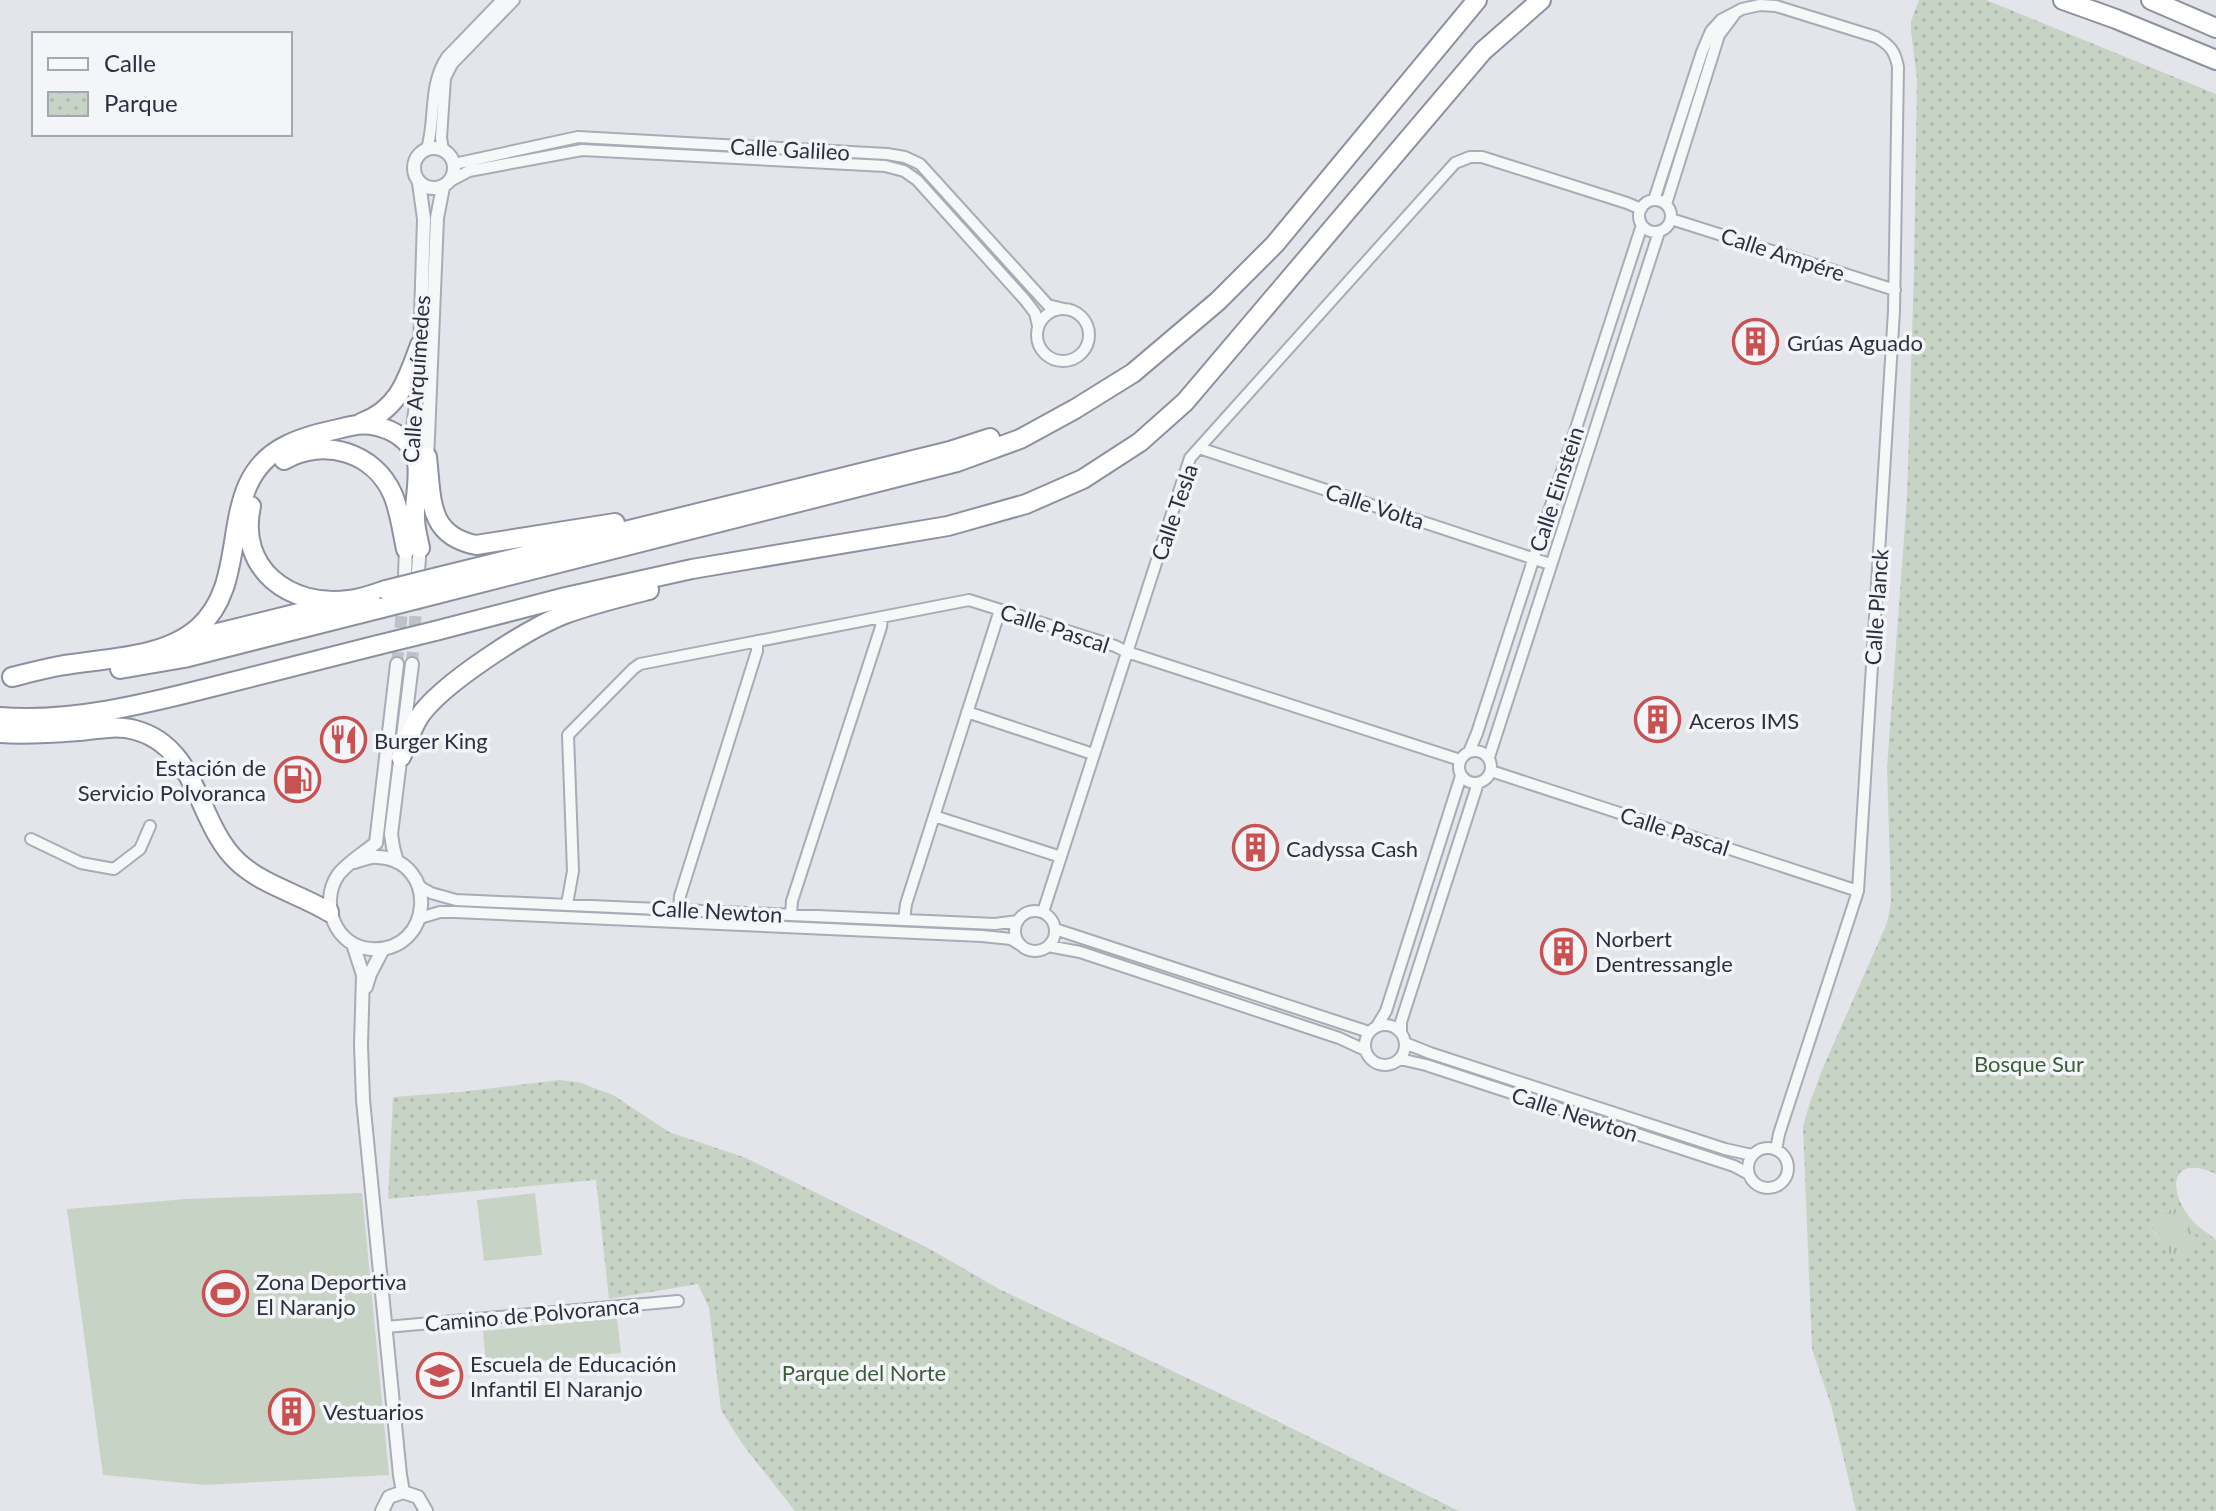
<svg xmlns="http://www.w3.org/2000/svg" width="2216" height="1511" viewBox="0 0 2216 1511" font-family="Lato,sans-serif">
<defs>
<pattern id="grass-tufts" width="24" height="20" patternUnits="userSpaceOnUse" patternTransform="scale(2)"><rect width="24" height="20" fill="#c7d4c5"/><path d="M3 7l-1-3M5 7V3M7 7l1-3M15 17l-1-3M17 17v-4M19 17l1-3" fill="none" stroke="#abb6aa"/></pattern>
<pattern id="park-dots" width="8" height="8" patternUnits="userSpaceOnUse" patternTransform="scale(2)"><rect width="8" height="8" fill="#c7d4c5"/><path d="M2 2h.1M6 6h.1" fill="none" stroke="#abb6aa" stroke-width="1.8" stroke-linecap="round"/></pattern>
</defs>
<rect width="100%" height="100%" fill="#e4e5eb"/>
<path fill="url(#grass-tufts)" d="M 2174,1207 L 2203,1245 L 2177,1264 L 2149,1225 Z"/>
<path fill="url(#park-dots)" fill-rule="evenodd" d="M 1919,0 L 1986,0 L 2216,94 L 2216,1174 C 2170,1153 2167,1190 2191,1219 C 2198,1228 2208,1232 2216,1240 L 2216,1511 L 1856,1511 L 1831,1405 L 1812,1349 L 1803,1127 L 1809,1105 L 1822,1070 L 1887,923 L 1891,902 L 1887,767 L 1907,497 L 1914,270 L 1917,79 L 1911,31 L 1911,21 ZM 2174,1207 L 2202,1245 L 2177,1263 L 2149,1226 Z
M 559,1080 L 578,1082 L 613,1095 L 669,1132 L 746,1158 L 928,1248 L 1001,1290 L 1257,1411 L 1459,1511 L 795,1511 L 743,1445 L 721,1410 L 709,1308 L 698,1284 L 609,1299 L 596,1180 L 388,1199 L 393,1097 L 460,1092 Z"/>
<path fill="#c7d4c5" d="M 362,1193 L 389,1475 L 205,1485 L 103,1475 L 67,1209 L 186,1199 Z
M 535,1193 L 542,1255 L 484,1261 L 477,1200 Z
M 617,1318 L 621,1353 L 486,1366 L 483,1331 Z"/>
<g fill="none" stroke-linecap="round" stroke-linejoin="round">
<path stroke="#bfc1c9" stroke-width="12" stroke-dasharray="12 6" stroke-linecap="butt" d="M 397,664 L 403,599
M 412,664 L 417,596"/>
<defs>
<path id="minor" d="M 427,149 C 436,119 428,85 447,57 L 502,0
M 443,150 L 441,138 L 445,78 L 452,64 L 514,0
M 454,164 L 578,137 L 887,154 L 905,157 L 920,164 L 1048,305 L 1064,309
M 450,181 L 469,171 L 582,150 L 885,166 L 904,171 L 917,180 L 1025,300 L 1035,313 L 1038,326
M1639 216a16 16 0 1 1 32 0a16 16 0 1 1-32 0Z
M 1654,200 L 1702,52 L 1711,31 L 1721,20 L 1742,9 L 1760,5 L 1776,6 L 1876,37 C 1890,45 1895,51 1898,67 L 1894,311 L 1858,891 L 1779,1134 L 1776,1150
M 1666,204 L 1719,35 L 1734,15
M 1671,219 L 1895,290
M1037 335a26 26 0 1 1 52 0a26 26 0 1 1-52 0Z
M 1199,448 L 1550,564
M 967,712 L 1093,754
M1459 767a16 16 0 1 1 32 0a16 16 0 1 1-32 0Z
M 1469,752 L 1477,733 L 1642,225
M 1489,757 L 1659,232
M 1491,771 L 1858,891
M 934,816 L 1061,857
M 31,839 L 81,863 L 114,869 L 140,849 L 150,826
M 419,886 L 431,893 L 456,900 L 995,924 L 1018,921
M 567,904 L 573,871 L 568,735 L 633,669 L 640,664 L 969,600 L 1115,646 L 1127,652 L 1460,760
M 679,909 L 680,896 L 757,651 L 757,641
M1015 931a20 20 0 1 1 40 0a20 20 0 1 1-40 0Z
M 1043,912 L 1190,458 L 1455,163 L 1470,157 L 1482,157 L 1627,203 L 1641,209
M 791,914 L 792,901 L 881,627 L 882,617
M 420,918 L 440,912 L 455,912 L 982,936 L 1011,939 L 1019,944
M 904,920 L 906,904 L 1000,610
M 1055,929 L 1369,1032
M 1048,946 L 1080,952 L 1339,1038 L 1365,1050
M1365 1045a20 20 0 1 1 40 0a20 20 0 1 1-40 0Z
M 1377,1026 L 1386,1011 L 1461,776
M 1401,1032 L 1401,1022 L 1478,783
M 1405,1043 L 1430,1053 L 1725,1149 L 1752,1155
M 1400,1059 L 1426,1065 L 1734,1166 L 1749,1174
M1748 1168a20 20 0 1 1 40 0a20 20 0 1 1-40 0Z
M 386,1327 L 678,1301"/>
<path id="tertiary" d="M414 168a20 20 0 1 1 40 0a20 20 0 1 1-40 0Z
M 410,450 L 419,382 L 424,219 L 419,183
M 427,461 L 437,218 L 443,187
M 418,572 L 420,543
M 405,576 L 406,545
M 354,862 C 361,860 371,856 378,857 C 439,860 434,953 371,949 C 335,947 319,903 338,875 C 347,863 364,853 376,843 L 397,664
M 397,862 L 393,847 L 391,834 L 412,664
M 353,944 L 363,975 L 361,1045 L 363,1100 L 400,1475 L 403,1492
M 366,987 L 370,974 L 383,949
M 382,1511 L 389,1497 L 403,1492 L 418,1497 L 426,1511"/>
<path id="motorway" d="M 2063,0 L 2116,19 L 2216,60
M 2151,0 L 2216,28
M 361,423 C 399,409 407,380 420,345
M 427,457 C 432,499 427,535 476,545 L 615,523
M 284,460 C 323,437 375,452 393,495 C 400,512 402,531 406,549
M 251,506 C 237,569 290,608 349,600 C 361,599 374,594 386,590
M 438,577 L 950,451 L 990,438
M 437,594 L 957,462 L 1020,439 L 1075,409 L 1133,373 L 1218,301 L 1275,244 L 1477,0
M 435,631 L 566,597 L 692,569 L 948,526 L 1026,504 L 1083,479 L 1140,442 L 1185,402 L 1483,51 L 1541,0
M 185,641 L 331,605
M 120,669 L 184,658 L 382,608
M 12,677 C 28,673 43,669 59,666 C 103,658 163,659 198,628 C 255,578 212,481 287,445 C 307,435 330,431 351,426 C 375,420 408,433 416,458 C 421,473 414,501 415,518 C 415,528 418,538 420,548
M 0,717 C 69,723 145,704 212,687 C 267,673 323,659 378,645
M 0,733 C 27,735 53,733 80,731 C 98,729 117,725 135,730 C 199,747 196,823 238,862 C 264,886 300,894 329,912
M 401,757 C 407,744 411,730 419,717 C 441,684 527,629 565,614 C 592,604 621,597 649,590"/>
</defs>
<use href="#minor" stroke="#a9abb5" stroke-width="14"/>
<use href="#tertiary" stroke="#a9abb5" stroke-width="16"/>
<use href="#motorway" stroke="#8c91a1" stroke-width="22"/>
<use href="#minor" stroke="#f6f7f9" stroke-width="10"/>
<use href="#tertiary" stroke="#f6f7f9" stroke-width="12"/>
<use href="#motorway" stroke="#fff" stroke-width="18"/>
<defs>
<path id="motorway-bridge" d="M 386,590 L 438,577
M 382,608 L 437,594
M 378,645 L 435,631"/>
</defs>
<use href="#motorway-bridge" stroke="#8c91a1" stroke-width="22" stroke-linecap="butt"/>
<use href="#motorway-bridge" stroke="#fff" stroke-width="18"/>
</g>
<defs>
<symbol id="building-ring" viewBox="-11 -11 22 22"><circle r="9.5" fill="#f3f5f8" stroke="#c75251" stroke-width="1.5"/><path d="M-4-6H4V6H1V3H-1V6H-4ZM-2.5-4.3h1.7v1.8h-1.7ZM.8-4.3h1.7v1.8H.8ZM-2.5-1h1.7V.8h-1.7ZM.8-1h1.7V.8H.8Z" fill="#c75251"/></symbol>
<symbol id="restaurant-ring" viewBox="-11 -11 22 22"><circle r="9.5" fill="#f3f5f8" stroke="#c75251" stroke-width="1.5"/><path d="M-5-6h1v4h1v-4h1v4h1v-4h1v5L-1.5 .5V6h-2V.5L-5-1ZM5-6V6H3V1.5H1.5Q1.5-4 5-6Z" fill="#c75251"/></symbol>
<symbol id="fuel-ring" viewBox="-11 -11 22 22"><circle r="9.5" fill="#f3f5f8" stroke="#c75251" stroke-width="1.5"/><path d="M-5.5-6h7V0h2V4h1.3V-2.5L3-4.5l.8-.8L6-3V5H2.5V1h-1V6h-7ZM-4.2-4.7v3.2H.2V-4.7Z" fill="#c75251"/></symbol>
<symbol id="stadium-ring" viewBox="-11 -11 22 22"><circle r="9.5" fill="#f3f5f8" stroke="#c75251" stroke-width="1.5"/><path d="M0-5a6.5 5 0 1 0 0 10a6.5 5 0 1 0 0-10ZM-3.5-1.8h7v3.6h-7Z" fill="#c75251"/></symbol>
<symbol id="school-ring" viewBox="-11 -11 22 22"><circle r="9.5" fill="#f3f5f8" stroke="#c75251" stroke-width="1.5"/><path d="M0-5L7-2L0 1L-7-2ZM-4 1L0 2.5L4 1V4Q0 6-4 4Z" fill="#c75251"/></symbol>
</defs>
<g fill-rule="evenodd">
<use href="#building-ring" x="1730" y="316" width="51" height="51"/>
<use href="#building-ring" x="1632" y="694" width="51" height="51"/>
<use href="#restaurant-ring" x="318" y="714" width="51" height="51"/>
<use href="#fuel-ring" x="272" y="754" width="51" height="51"/>
<use href="#building-ring" x="1230" y="822" width="51" height="51"/>
<use href="#building-ring" x="1538" y="926" width="51" height="51"/>
<use href="#stadium-ring" x="200" y="1268" width="51" height="51"/>
<use href="#school-ring" x="414" y="1350" width="51" height="51"/>
<use href="#building-ring" x="266" y="1386" width="51" height="51"/>
</g>
<g text-anchor="middle" dominant-baseline="central" stroke-width="7" stroke-linejoin="round" paint-order="stroke">
<g font-size="22" fill="#2c3142" stroke="#f3f5f8">
<text transform="translate(790 149) rotate(3)">Calle Galileo</text>
<text transform="translate(1783 254) rotate(18)">Calle Ampére</text>
<text transform="translate(416 379) rotate(-86)">Calle Arquímedes</text>
<text transform="translate(1556 489) rotate(-72)">Calle Einstein</text>
<text transform="translate(1375 506) rotate(18)">Calle Volta</text>
<text transform="translate(1174 512) rotate(-71)">Calle Tesla</text>
<text transform="translate(1876 607) rotate(-86)">Calle Planck</text>
<text transform="translate(1055 628) rotate(18)">Calle Pascal</text>
<text transform="translate(1675 831) rotate(18)">Calle Pascal</text>
<text transform="translate(717 911) rotate(3)">Calle Newton</text>
<text transform="translate(1575 1114) rotate(18)">Calle Newton</text>
<text transform="translate(532 1314) rotate(-5)">Camino de Polvoranca</text>
</g>
<g font-size="22" fill="#2c3142" stroke="#f3f5f8" text-anchor="start">
<text x="1787" y="342">Grúas Aguado</text>
<text x="1689" y="720">Aceros IMS</text>
<text x="374" y="740">Burger King</text>
<text x="266" y="767" text-anchor="end">Estación de<tspan x="266" dy="25">Servicio Polvoranca</tspan></text>
<text x="1286" y="848">Cadyssa Cash</text>
<text x="1595" y="938">Norbert<tspan x="1595" dy="25">Dentressangle</tspan></text>
<text x="256" y="1281">Zona Deportiva<tspan x="256" dy="25">El Naranjo</tspan></text>
<text x="470" y="1363">Escuela de Educación<tspan x="470" dy="25">Infantil El Naranjo</tspan></text>
<text x="323" y="1411">Vestuarios</text>
</g>
<g font-size="22" fill="#3b5d3a" stroke="#f3f5f8">
<text x="2029" y="1063">Bosque Sur</text>
<text x="864" y="1372">Parque del Norte</text>
</g>
</g>
<rect x="32" y="32" width="260" height="104" fill="#f3f5f8" stroke="#a3a7af" stroke-width="2"/>
<rect x="48" y="58" width="40" height="12" fill="#f6f7f9" stroke="#a3a7af" stroke-width="2"/>
<text x="104" y="72" font-size="24" fill="#2c3142">Calle</text>
<rect x="48" y="92" width="40" height="24" fill="url(#park-dots)" stroke="#a3a7af" stroke-width="2"/>
<text x="104" y="112" font-size="24" fill="#2c3142">Parque</text>
</svg>
